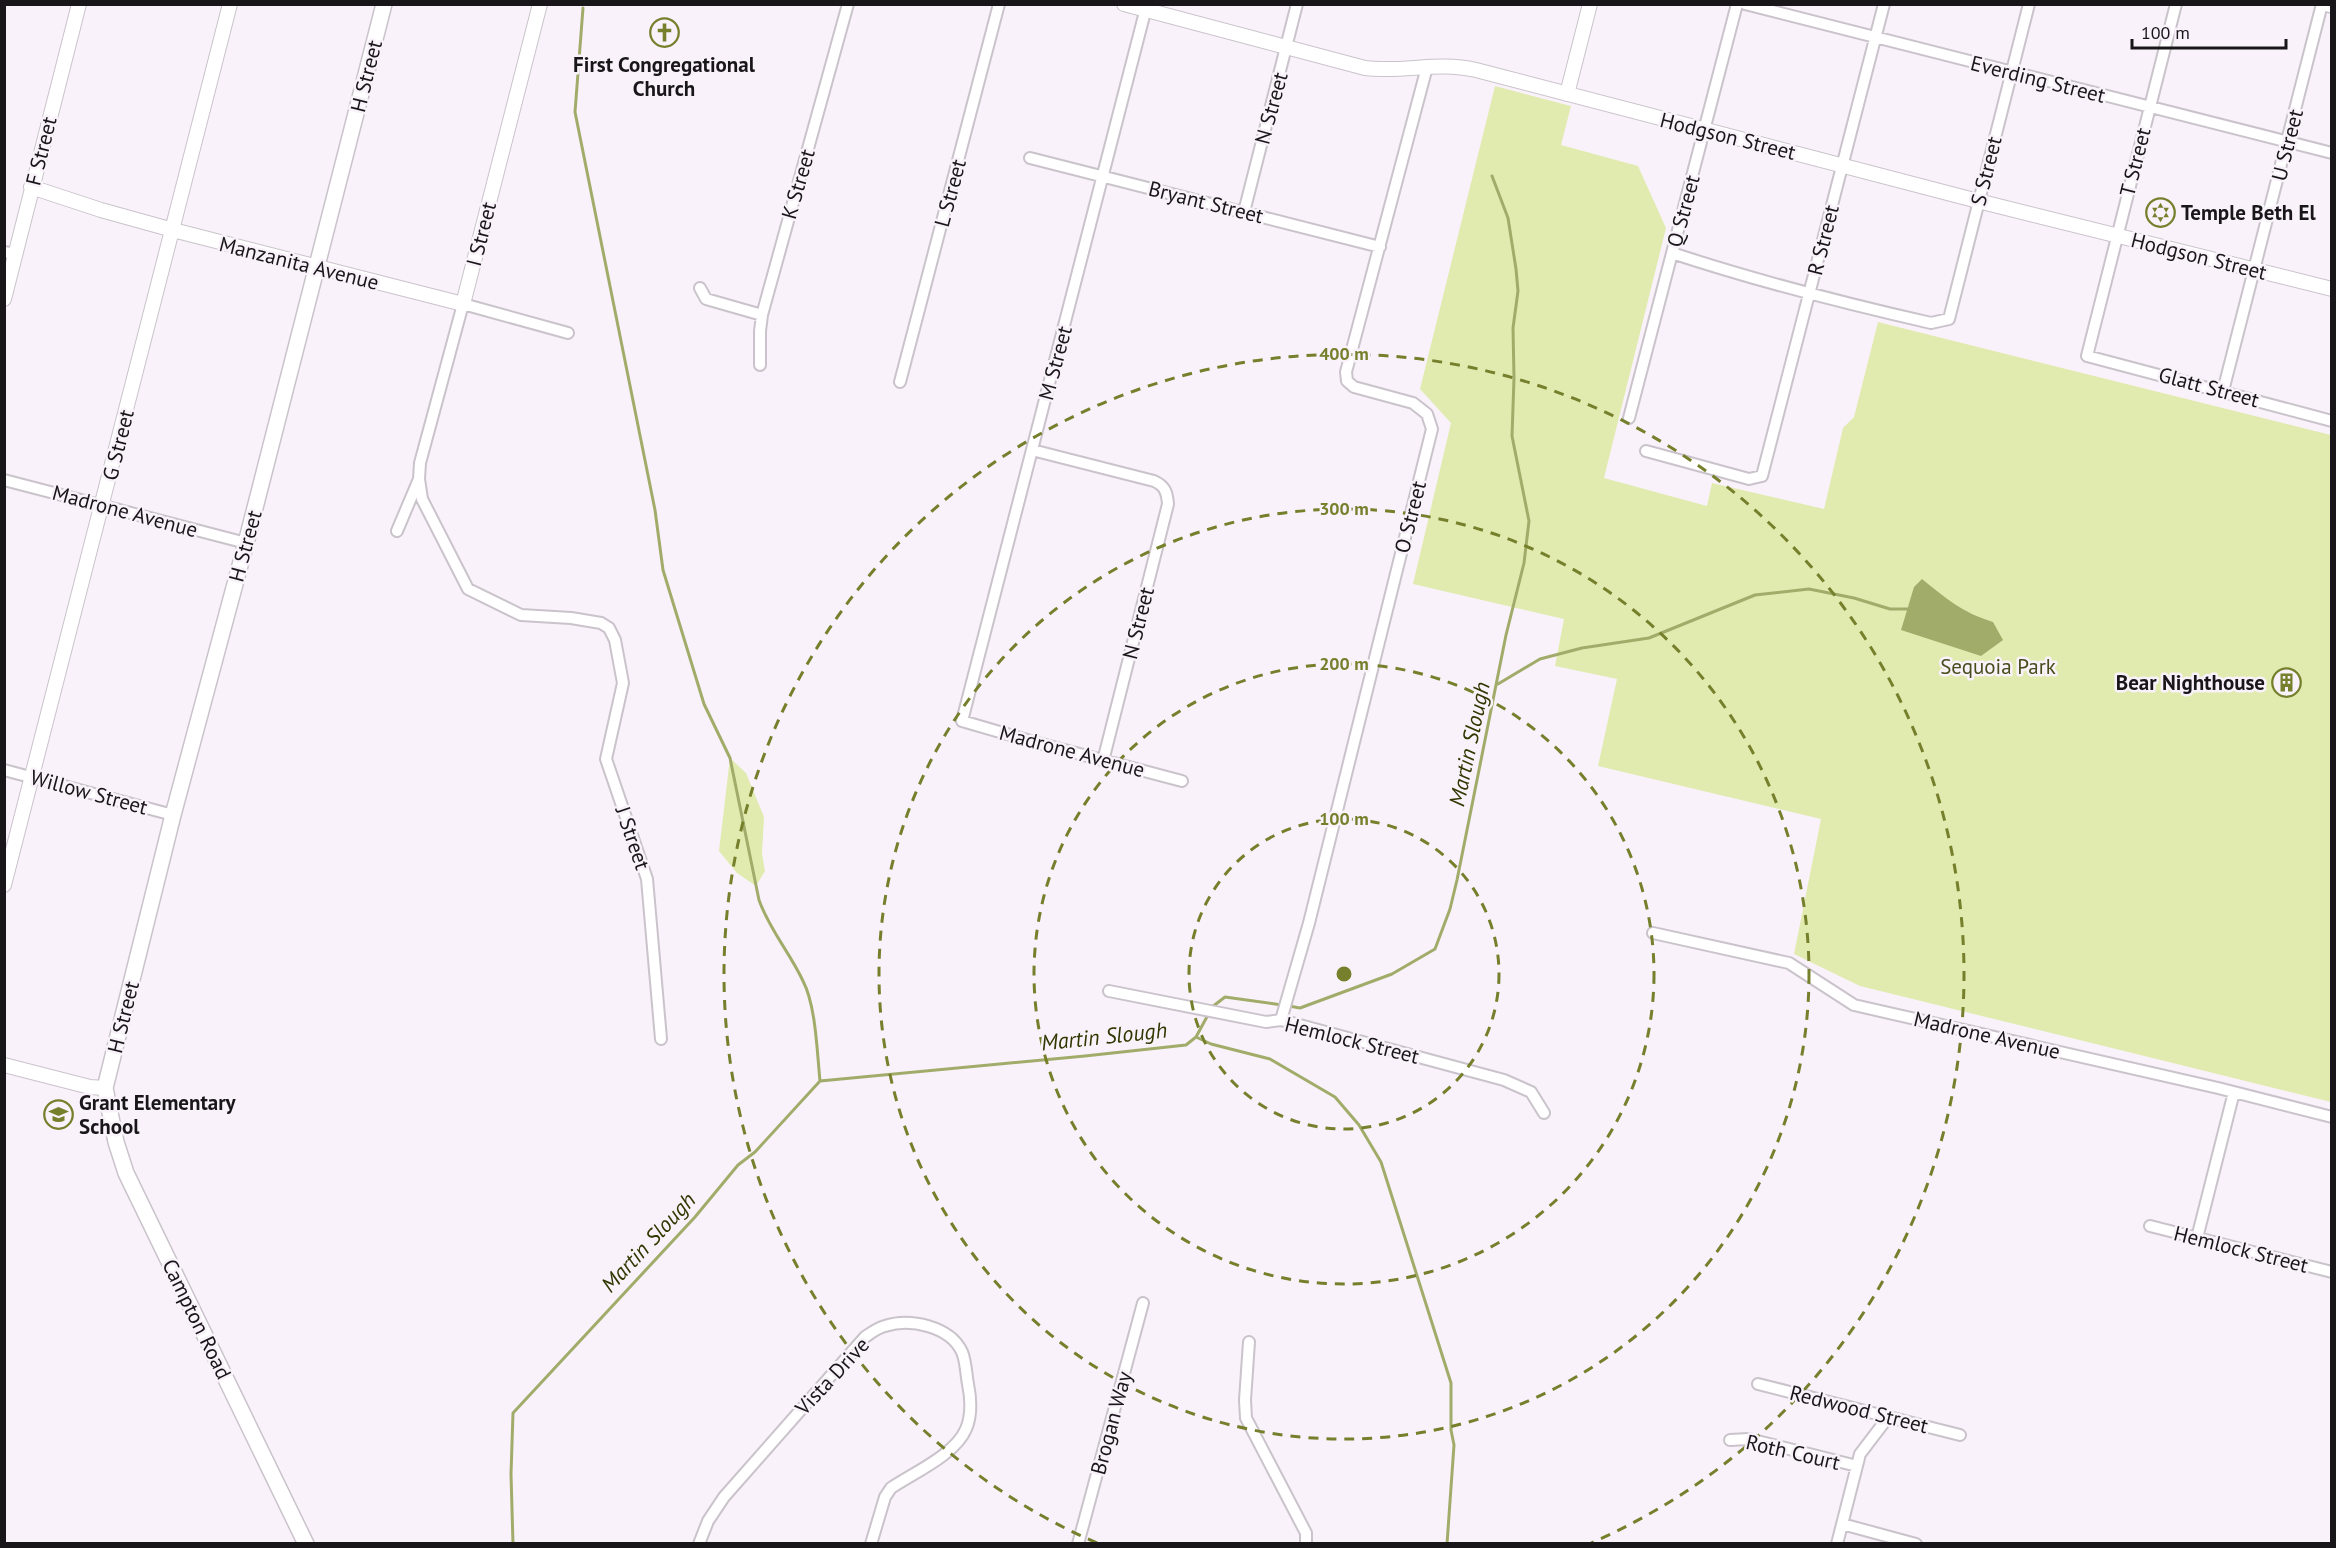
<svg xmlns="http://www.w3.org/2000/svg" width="2336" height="1548" viewBox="0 0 2336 1548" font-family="'PT Sans',sans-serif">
<rect width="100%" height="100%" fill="#f9f2fa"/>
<path fill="#e1ebb0" d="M 1495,86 L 1571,106 L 1561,145 L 1638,166 L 1666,228 L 1604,478 L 1707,506 L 1712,483 L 1824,509 L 1843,428 L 1854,417 L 1878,322 L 2331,435 L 2331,1102 L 1860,986 L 1794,954 L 1821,819 L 1598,766 L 1617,679 L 1555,666 L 1564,619 L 1413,584 L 1451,423 L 1420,389 Z
M 730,758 L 746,773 L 764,817 L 762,854 L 765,871 L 756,886 L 737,873 L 719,851 Z"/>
<path fill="#a2ac6a" d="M 1922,579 C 1947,599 1961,612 1993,622 L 2003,640 L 1981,656 L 1901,630 L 1914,587 Z"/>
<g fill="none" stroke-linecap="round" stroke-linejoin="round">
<path stroke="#a2ac6a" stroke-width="3" d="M 583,8 L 575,112 L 655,510 L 663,570 L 704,704 L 730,758 L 759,900 C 769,929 790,953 803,981 C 816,1006 817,1052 820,1081
M 1498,684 L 1540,659 L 1582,648 L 1649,638 L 1755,595 L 1809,589 L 1854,598 L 1890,609 L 1911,609
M 1289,1006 L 1300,1008 L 1392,974 L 1435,949 L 1450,909 L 1457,880 L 1506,635 L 1524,563 L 1529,521 L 1512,436 L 1514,378 L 1513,328 L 1518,291 L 1516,269 L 1508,218 L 1492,176
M 1212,1007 L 1225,997 L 1282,1005
M 1196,1037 L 1211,1044 L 1270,1059 L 1335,1097 L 1359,1125 L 1381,1162 L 1451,1383 L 1451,1430 L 1454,1445 L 1447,1544
M 513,1544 L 511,1474 L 513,1413 L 695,1217 L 738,1165 L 755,1152 L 820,1081 L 1085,1056 L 1186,1045 L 1196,1037 L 1209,1013"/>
<defs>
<path id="minor" d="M 1147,4 L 962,721 L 1034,742 L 1182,781
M 1745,4 L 2332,153
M 2176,4 L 2087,356 L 2332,421
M 1030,158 L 1380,247
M 1244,212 L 1297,4
M 4,252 L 16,254
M 1672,253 C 1757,281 1843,303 1931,323 L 1949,319 L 2029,4
M 700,288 L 706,299 L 762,315
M 568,333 L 463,304 L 420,463 L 419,479 L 422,499 L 468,589 L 521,615 L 571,618 L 601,623 L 609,628 L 615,640 L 623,683 L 606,759 L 647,879 L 661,1039
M 760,365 L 760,331 L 762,315 L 848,4
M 900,382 L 999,4
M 2223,391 L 2322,4
M 1629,418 L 1737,4
M 1032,450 L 1154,481 C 1165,486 1167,492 1168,504 L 1103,761
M 1646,451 L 1749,479 L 1762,476 L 1884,4
M 4,480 L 246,543
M 397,531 L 419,479
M 4,770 L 173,815
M 1653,933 L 1789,963 L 1854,1005 L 2218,1088 L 2332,1117
M 1109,991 L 1266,1022 L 1281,1020 L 1504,1080 L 1531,1092 L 1544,1113
M 1281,1020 L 1309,923 L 1432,429 L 1427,414 L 1413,403 L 1354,387 L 1347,381 L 1346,372 L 1427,67
M 2150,1226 L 2332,1272
M 2197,1238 L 2234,1092
M 1249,1342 L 1245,1400 L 1246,1418 L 1306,1533 L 1306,1544
M 1758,1384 L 1960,1435
M 1730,1440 L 1749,1439 L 1857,1466
M 1842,1524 L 1916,1544
M 699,1544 L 708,1521 L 724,1497 L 865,1337 C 871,1333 877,1328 885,1326 C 910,1318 950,1326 962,1352 C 966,1361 966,1374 968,1384 C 971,1399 972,1415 966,1429 C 955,1455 913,1473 891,1488 L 885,1497 L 871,1544
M 1078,1544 L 1143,1303
M 1837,1544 L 1860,1454 L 1889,1416"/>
<path id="tertiary" d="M 1124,4 L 1365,68 C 1405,73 1436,61 1476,70 L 1978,201 L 2332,289
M 1567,94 L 1590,4
M 31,187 L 101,210 L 173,230 L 463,304 L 540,4
M 4,299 L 79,4
M 4,885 L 230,4
M 4,1065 L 90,1087 L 105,1088"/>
<path id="secondary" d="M 2328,4 L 2332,5
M 306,1544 L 126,1173 L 116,1142 L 105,1088 L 173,815 L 246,543 L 384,4"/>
</defs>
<use href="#minor" stroke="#cac3cb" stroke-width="14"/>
<use href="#tertiary" stroke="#cac3cb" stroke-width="16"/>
<use href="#secondary" stroke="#cac3cb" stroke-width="18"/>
<use href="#minor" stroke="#fff" stroke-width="10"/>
<use href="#tertiary" stroke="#fff" stroke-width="14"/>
<use href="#secondary" stroke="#fff" stroke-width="15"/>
</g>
<g fill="none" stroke="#76802c" stroke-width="3" stroke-dasharray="10 8">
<circle cx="1344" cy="974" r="155"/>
<circle cx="1344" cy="974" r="310"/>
<circle cx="1344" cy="974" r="465"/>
<path d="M1097 1543A620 620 0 1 1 1591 1543"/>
</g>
<defs>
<symbol id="church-ring" viewBox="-11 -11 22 22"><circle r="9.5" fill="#f9f2fa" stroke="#76802c" stroke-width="1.5"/><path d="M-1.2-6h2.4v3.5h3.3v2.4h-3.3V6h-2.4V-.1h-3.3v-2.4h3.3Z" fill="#76802c"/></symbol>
<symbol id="synagogue-ring" viewBox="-11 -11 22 22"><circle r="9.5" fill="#f9f2fa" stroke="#76802c" stroke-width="1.5"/><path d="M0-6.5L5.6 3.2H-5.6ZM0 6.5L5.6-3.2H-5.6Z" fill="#76802c"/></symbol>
<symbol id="building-ring" viewBox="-11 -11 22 22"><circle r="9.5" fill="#f9f2fa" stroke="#76802c" stroke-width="1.5"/><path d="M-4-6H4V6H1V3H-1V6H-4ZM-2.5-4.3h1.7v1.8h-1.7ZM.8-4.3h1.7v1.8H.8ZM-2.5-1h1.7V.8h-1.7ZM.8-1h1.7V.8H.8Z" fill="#76802c"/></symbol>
<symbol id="school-ring" viewBox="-11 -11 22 22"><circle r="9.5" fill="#f9f2fa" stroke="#76802c" stroke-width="1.5"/><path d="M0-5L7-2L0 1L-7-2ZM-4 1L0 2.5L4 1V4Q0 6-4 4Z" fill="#76802c"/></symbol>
</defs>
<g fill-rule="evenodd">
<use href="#church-ring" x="648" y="16" width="33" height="33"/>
<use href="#synagogue-ring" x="2144" y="196" width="33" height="33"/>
<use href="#building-ring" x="2270" y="666" width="33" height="33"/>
<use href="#school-ring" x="42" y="1098" width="33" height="33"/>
</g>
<g text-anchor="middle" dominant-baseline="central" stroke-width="5" stroke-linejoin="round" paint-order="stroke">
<g font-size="21" font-weight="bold" fill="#191619" stroke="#f9f2fa" text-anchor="start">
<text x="664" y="64" text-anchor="middle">First Congregational<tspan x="664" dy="24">Church</tspan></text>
<text x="2181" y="212">Temple Beth El</text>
<text x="2265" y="682" text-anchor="end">Bear Nighthouse</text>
<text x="79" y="1102">Grant Elementary<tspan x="79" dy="24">School</tspan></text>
</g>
<g font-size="21" fill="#191619" stroke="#f9f2fa">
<text transform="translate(366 76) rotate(-76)">H Street</text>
<text transform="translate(2038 79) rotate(14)">Everding Street</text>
<text transform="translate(1271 108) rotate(-75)">N Street</text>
<text transform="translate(1728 136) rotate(14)">Hodgson Street</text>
<text transform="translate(2287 145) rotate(-76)">U Street</text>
<text transform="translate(41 151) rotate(-76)">F Street</text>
<text transform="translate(2135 162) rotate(-76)">T Street</text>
<text transform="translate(1986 171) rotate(-76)">S Street</text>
<text transform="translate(798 184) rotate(-74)">K Street</text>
<text transform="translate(950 193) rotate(-75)">L Street</text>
<text transform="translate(1206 202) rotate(14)">Bryant Street</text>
<text transform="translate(1683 211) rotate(-75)">Q Street</text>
<text transform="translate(481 234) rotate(-76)">I Street</text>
<text transform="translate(1823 240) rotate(-76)">R Street</text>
<text transform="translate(2199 256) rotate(14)">Hodgson Street</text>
<text transform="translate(299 263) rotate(14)">Manzanita Avenue</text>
<text transform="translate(1055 363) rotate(-75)">M Street</text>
<text transform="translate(2209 387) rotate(15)">Glatt Street</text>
<text transform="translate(118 445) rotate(-76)">G Street</text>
<text transform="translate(125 511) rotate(15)">Madrone Avenue</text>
<text transform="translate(1410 517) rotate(-76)">O Street</text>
<text transform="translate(245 546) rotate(-75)">H Street</text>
<text transform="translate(1138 623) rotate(-76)">N Street</text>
<text transform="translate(1072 751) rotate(15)">Madrone Avenue</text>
<text transform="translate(89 792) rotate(15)">Willow Street</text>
<text transform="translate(633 838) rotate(71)">J Street</text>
<text transform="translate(123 1017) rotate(-76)">H Street</text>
<text transform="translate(1987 1035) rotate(13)">Madrone Avenue</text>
<text transform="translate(1352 1040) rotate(14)">Hemlock Street</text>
<text transform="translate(2241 1249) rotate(14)">Hemlock Street</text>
<text transform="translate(197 1319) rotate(64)">Campton Road</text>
<text transform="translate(832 1376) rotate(-47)">Vista Drive</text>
<text transform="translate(1859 1409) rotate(14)">Redwood Street</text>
<text transform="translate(1111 1423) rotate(-75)">Brogan Way</text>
<text transform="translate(1793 1452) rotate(13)">Roth Court</text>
</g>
<g font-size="21" fill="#474d1b" stroke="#f9f2fa">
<text x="1998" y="666">Sequoia Park</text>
</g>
<g font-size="22" font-style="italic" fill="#313701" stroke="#f9f2fa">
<text transform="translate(1469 744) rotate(-78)">Martin Slough</text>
<text transform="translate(1104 1036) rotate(-6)">Martin Slough</text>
<text transform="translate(648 1242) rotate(-47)">Martin Slough</text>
</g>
</g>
<circle cx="1344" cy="974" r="9" fill="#76802c" stroke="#f9f2fa" stroke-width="3"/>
<g font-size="18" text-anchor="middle" font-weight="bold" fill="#76802c" stroke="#f9f2fa" stroke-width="5" stroke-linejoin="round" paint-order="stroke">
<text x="1344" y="360">400 m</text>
<text x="1344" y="515">300 m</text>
<text x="1344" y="670">200 m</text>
<text x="1344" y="825">100 m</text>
</g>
<rect width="2336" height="1548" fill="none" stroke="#191619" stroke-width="12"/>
<path d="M2132 39v9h154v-9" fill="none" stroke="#191619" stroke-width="3"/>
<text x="2141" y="39" font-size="18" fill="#191619" stroke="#f9f2fa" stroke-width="4.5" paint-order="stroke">100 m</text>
</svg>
